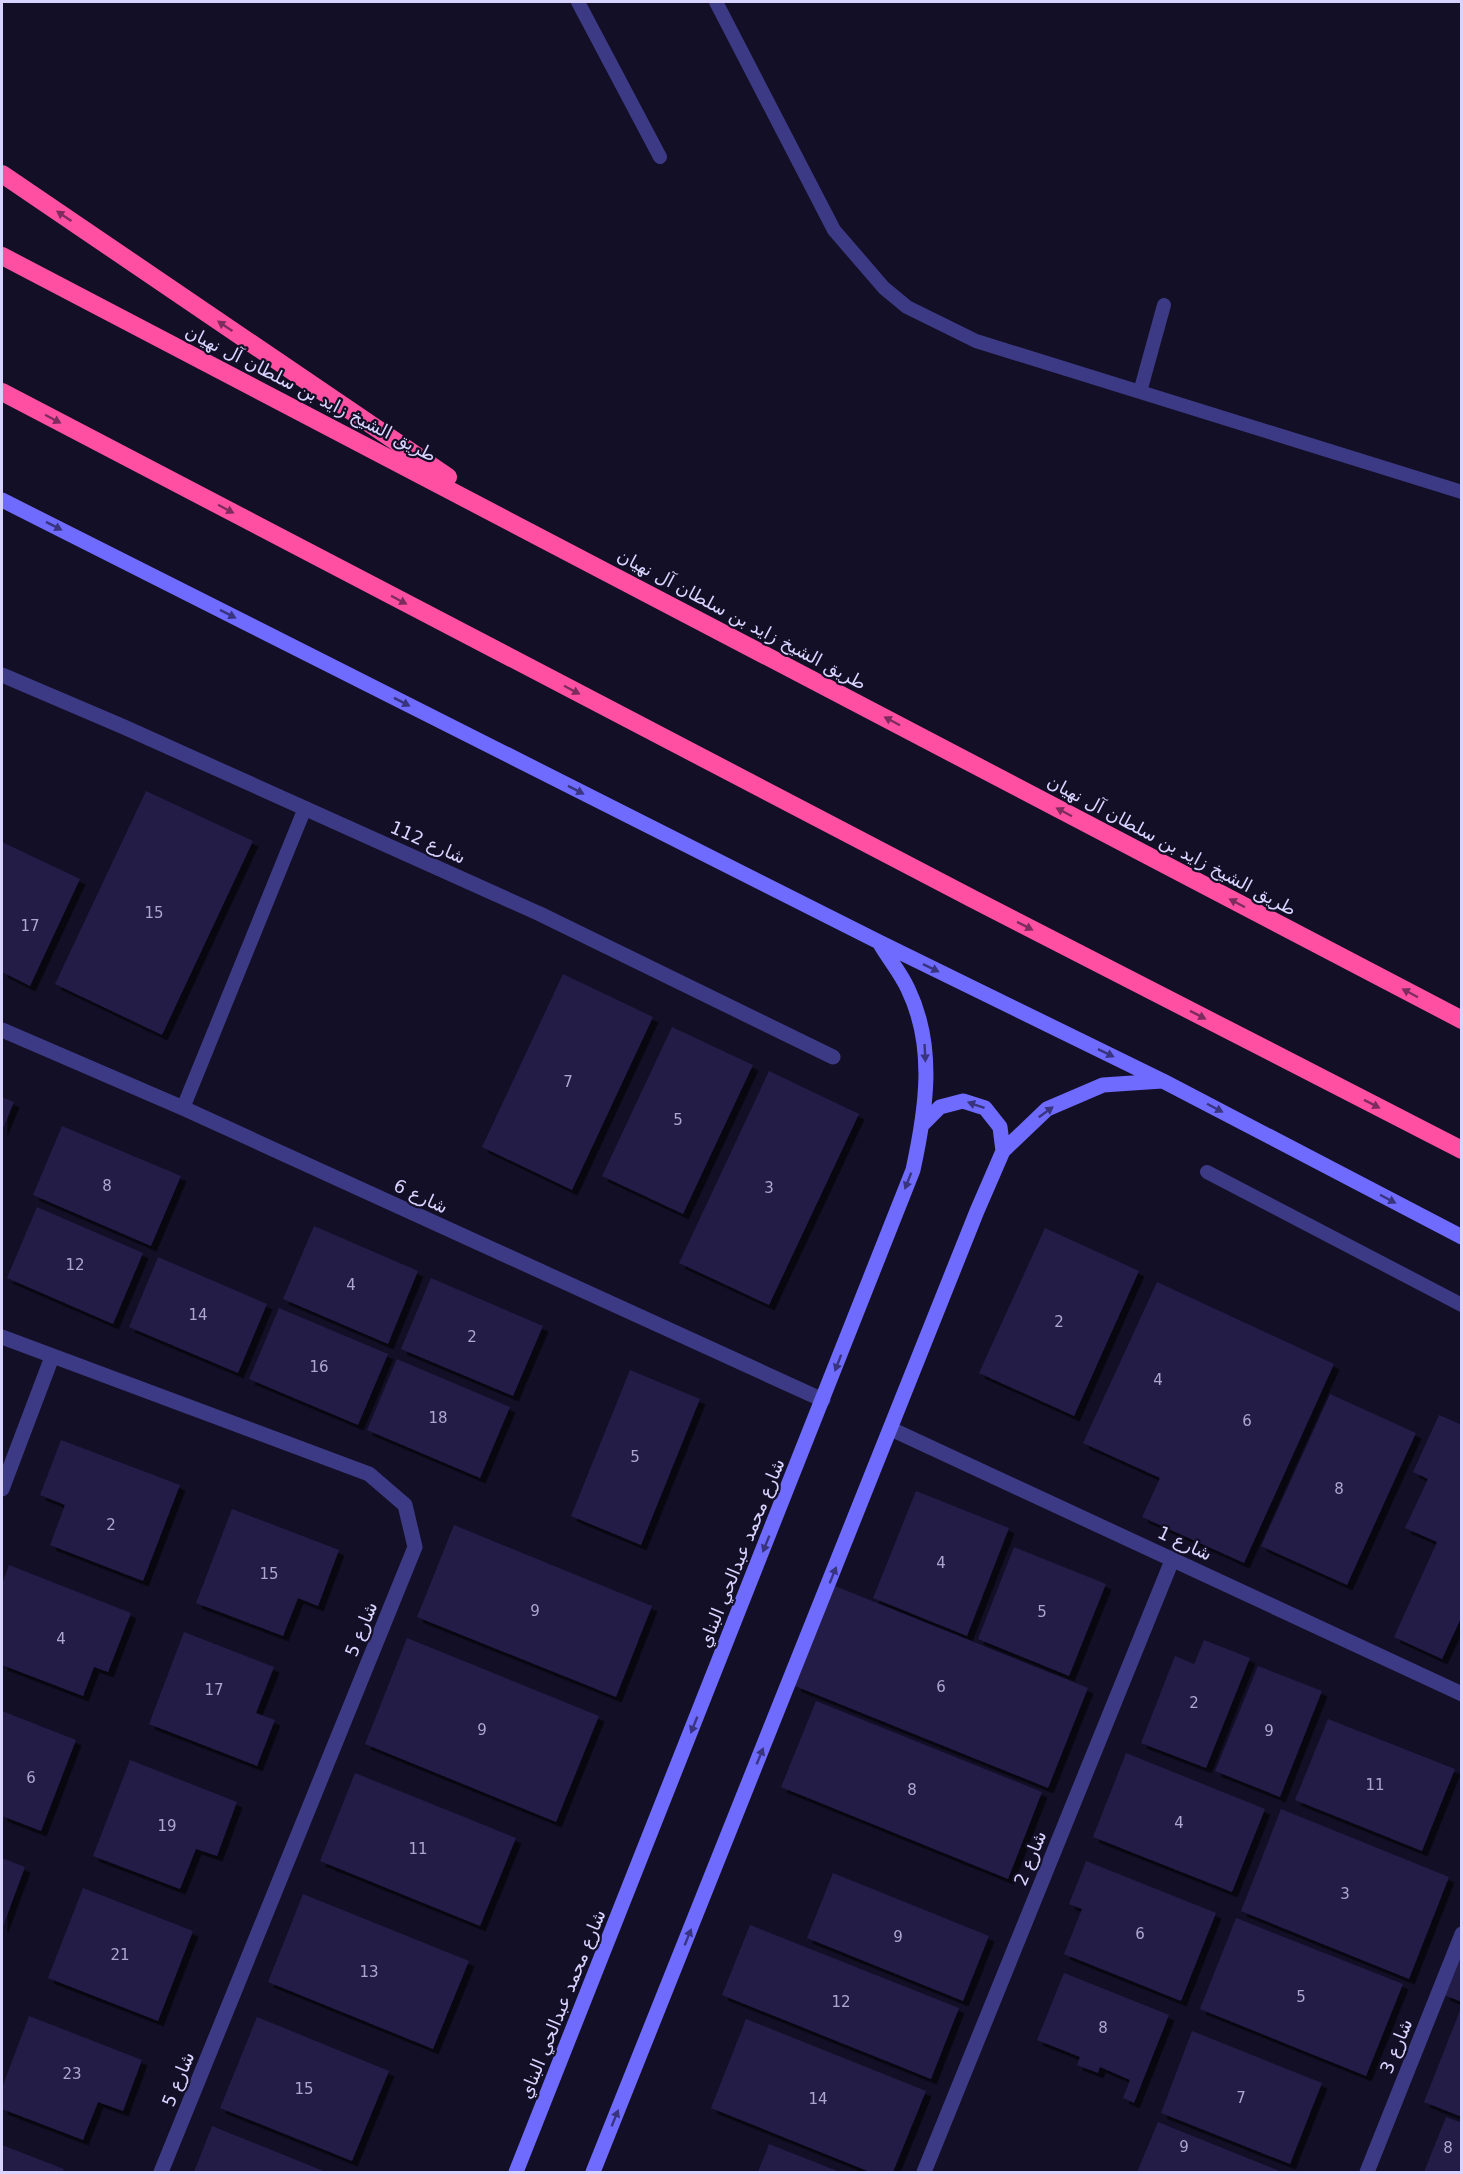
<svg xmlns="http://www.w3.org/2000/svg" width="1463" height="2174" viewBox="0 0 1463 2174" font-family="'DejaVu Sans',Cairo,sans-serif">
<defs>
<filter id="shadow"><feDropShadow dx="5.5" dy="5.5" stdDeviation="0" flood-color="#0009"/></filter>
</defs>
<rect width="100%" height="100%" fill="#130f26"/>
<path fill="#241b47" filter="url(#shadow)" d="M 146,791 L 253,841 L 162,1035 L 55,984 Z
M 2,842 L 80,879 L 30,986 L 2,972 Z
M 563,974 L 653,1017 L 572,1190 L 482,1147 Z
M 672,1027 L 753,1065 L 683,1214 L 602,1176 Z
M 769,1071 L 859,1114 L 769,1305 L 679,1263 Z
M 2,1097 L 14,1102 L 2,1131 Z
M 62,1126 L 181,1176 L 151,1246 L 33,1195 Z
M 37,1207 L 143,1253 L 113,1324 L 7,1278 Z
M 314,1226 L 418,1271 L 388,1344 L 283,1299 Z
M 1045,1228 L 1139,1271 L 1074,1416 L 979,1373 Z
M 158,1257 L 267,1304 L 238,1373 L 129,1327 Z
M 431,1278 L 543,1326 L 513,1396 L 401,1349 Z
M 1157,1282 L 1334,1364 L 1244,1563 L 1142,1517 L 1160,1478 L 1083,1443 Z
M 279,1308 L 388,1354 L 358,1425 L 249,1379 Z
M 397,1359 L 510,1407 L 480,1478 L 367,1430 Z
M 630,1370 L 700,1399 L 641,1545 L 571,1516 Z
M 1330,1394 L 1416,1433 L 1347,1585 L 1261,1546 Z
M 1439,1415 L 1462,1425 L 1462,1616 L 1442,1659 L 1394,1637 L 1437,1542 L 1405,1528 L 1428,1479 L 1413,1472 Z
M 61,1440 L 180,1485 L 143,1581 L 50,1545 L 65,1505 L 40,1495 Z
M 916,1491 L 1009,1528 L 967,1636 L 873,1598 Z
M 232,1509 L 339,1550 L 318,1606 L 298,1598 L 283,1636 L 196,1603 Z
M 454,1525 L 652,1606 L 616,1697 L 417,1617 Z
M 1014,1547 L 1106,1584 L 1069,1676 L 978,1639 Z
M 9,1565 L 131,1613 L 108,1672 L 94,1667 L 83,1696 L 2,1665 L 2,1584 Z
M 835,1586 L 1088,1688 L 1048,1788 L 795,1686 Z
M 184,1632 L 274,1667 L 256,1713 L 275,1720 L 257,1766 L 149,1724 Z
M 407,1638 L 599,1716 L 556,1822 L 365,1744 Z
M 1204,1640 L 1250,1658 L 1206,1768 L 1141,1743 L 1175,1656 L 1194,1664 Z
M 1258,1666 L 1322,1691 L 1280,1797 L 1215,1771 Z
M 816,1701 L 1042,1792 L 1008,1879 L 781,1787 Z
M 2,1711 L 76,1740 L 41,1831 L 2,1816 Z
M 1328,1719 L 1455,1769 L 1422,1851 L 1295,1800 Z
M 1126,1753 L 1265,1809 L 1232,1892 L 1093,1837 Z
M 130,1760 L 237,1802 L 217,1856 L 196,1849 L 180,1889 L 93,1856 Z
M 355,1773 L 516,1838 L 480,1926 L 320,1861 Z
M 1281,1809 L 1449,1877 L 1409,1979 L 1241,1911 Z
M 2,1858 L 25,1867 L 2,1929 Z
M 1086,1861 L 1216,1913 L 1181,2001 L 1064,1954 L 1082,1909 L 1069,1904 Z
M 833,1873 L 989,1936 L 963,2001 L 807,1938 Z
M 83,1888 L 193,1931 L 158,2021 L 48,1978 Z
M 303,1894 L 469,1961 L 433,2049 L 268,1982 Z
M 1236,1918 L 1403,1984 L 1366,2076 L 1200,2009 Z
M 750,1925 L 959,2008 L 931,2079 L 722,1995 Z
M 1462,1952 L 1462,2002 L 1444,1995 Z
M 1064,1973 L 1169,2015 L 1134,2103 L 1123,2098 L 1130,2080 L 1100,2067 L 1098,2073 L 1077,2065 L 1080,2057 L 1037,2040 Z
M 1461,2008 L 1462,2008 L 1462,2117 L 1424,2102 Z
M 29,2016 L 142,2060 L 123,2111 L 98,2102 L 83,2140 L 2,2109 L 2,2088 Z
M 257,2017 L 389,2071 L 352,2161 L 220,2108 Z
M 746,2019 L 926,2091 L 893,2172 L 870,2172 L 711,2108 Z
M 1192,2031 L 1322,2083 L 1290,2164 L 1161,2113 Z
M 1446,2117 L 1462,2123 L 1462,2172 L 1424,2172 Z
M 1158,2122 L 1282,2172 L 1137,2172 Z
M 212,2126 L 326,2172 L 194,2172 Z
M 769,2144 L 840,2172 L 758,2172 Z
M 2,2145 L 64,2169 L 63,2172 L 2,2172 Z"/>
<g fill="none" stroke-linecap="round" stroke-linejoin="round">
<path stroke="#3d3a85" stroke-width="14" d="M 578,2 L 660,157
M 716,2 L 834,230 L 884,288 L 907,307 L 976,341 L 1462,492
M 1140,392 L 1164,305
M 183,1108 L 305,808
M 1207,1172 L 1462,1305"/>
<path stroke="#3d3a85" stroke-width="15" d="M 2,675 L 124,727 L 540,914 L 833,1057
M 2,1030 L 183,1108 L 823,1400
M 2,1337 L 369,1474 L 405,1505 L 415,1547 L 161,2172
M 891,1429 L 1462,1694
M 2,1489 L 52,1357
M 924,2172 L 1173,1558
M 1367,2172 L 1462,1934"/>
<path stroke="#6f6bff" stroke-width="15" d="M 2,500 L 879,942 L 1163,1081 L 1462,1237
M 923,1124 L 940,1107 L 963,1101 L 985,1108 L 1000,1127 L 1003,1151
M 516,2172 L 913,1170 C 926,1110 936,1047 908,989 C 901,973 888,958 879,942
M 593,2172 L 977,1211 L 1003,1151 L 1047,1109 L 1103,1085 L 1162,1081"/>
<path stroke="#ff4fa3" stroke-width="18" d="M 2,174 L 448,477
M 2,256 L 1462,1020
M 2,392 L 973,899 L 1462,1150"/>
</g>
<defs><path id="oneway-solid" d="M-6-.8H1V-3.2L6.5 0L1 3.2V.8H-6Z" transform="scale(1.5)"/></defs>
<g fill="#7d2c5e">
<use href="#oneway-solid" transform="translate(64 216) rotate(-146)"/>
<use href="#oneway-solid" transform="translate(225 326) rotate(-146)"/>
<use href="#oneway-solid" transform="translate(53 419) rotate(28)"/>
<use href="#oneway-solid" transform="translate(226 509) rotate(28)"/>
<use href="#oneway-solid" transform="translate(399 600) rotate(28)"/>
<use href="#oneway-solid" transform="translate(572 690) rotate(28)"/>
<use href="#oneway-solid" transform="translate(892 721) rotate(-152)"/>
<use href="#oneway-solid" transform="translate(1064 812) rotate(-152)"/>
<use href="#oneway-solid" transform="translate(1237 903) rotate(-152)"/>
<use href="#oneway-solid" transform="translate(1025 926) rotate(27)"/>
<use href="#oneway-solid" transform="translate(1410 993) rotate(-152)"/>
<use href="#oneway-solid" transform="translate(1198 1015) rotate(27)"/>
<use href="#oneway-solid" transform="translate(1372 1104) rotate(27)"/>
</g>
<g fill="#38347d">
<use href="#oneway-solid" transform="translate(54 526) rotate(27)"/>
<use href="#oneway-solid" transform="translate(228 614) rotate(27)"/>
<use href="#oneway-solid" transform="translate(402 702) rotate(27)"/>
<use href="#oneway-solid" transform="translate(576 790) rotate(27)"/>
<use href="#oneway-solid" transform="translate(931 968) rotate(26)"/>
<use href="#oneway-solid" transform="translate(925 1053) rotate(87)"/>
<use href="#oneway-solid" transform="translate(1106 1053) rotate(26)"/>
<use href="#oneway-solid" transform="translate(976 1105) rotate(-161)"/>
<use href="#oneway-solid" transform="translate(1215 1108) rotate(28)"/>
<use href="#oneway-solid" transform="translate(1046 1112) rotate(-36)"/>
<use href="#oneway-solid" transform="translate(908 1181) rotate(111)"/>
<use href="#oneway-solid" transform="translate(1388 1199) rotate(28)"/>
<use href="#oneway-solid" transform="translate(838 1363) rotate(111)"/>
<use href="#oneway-solid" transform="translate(766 1544) rotate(112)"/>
<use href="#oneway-solid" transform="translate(833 1575) rotate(-68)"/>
<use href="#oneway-solid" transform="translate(694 1725) rotate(112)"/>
<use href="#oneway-solid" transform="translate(760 1756) rotate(-68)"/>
<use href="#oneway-solid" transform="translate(688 1937) rotate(-68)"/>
<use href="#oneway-solid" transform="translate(615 2118) rotate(-68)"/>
</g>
<g text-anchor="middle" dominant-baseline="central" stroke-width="4.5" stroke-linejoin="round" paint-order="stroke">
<g font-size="15" fill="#aca6d1">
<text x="154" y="913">15</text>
<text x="30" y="926">17</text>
<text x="568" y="1082">7</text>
<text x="678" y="1120">5</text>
<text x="107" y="1186">8</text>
<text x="769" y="1188">3</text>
<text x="75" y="1265">12</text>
<text x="351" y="1285">4</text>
<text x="198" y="1315">14</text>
<text x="1059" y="1322">2</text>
<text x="472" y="1337">2</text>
<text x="319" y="1367">16</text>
<text x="1158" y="1380">4</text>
<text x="438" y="1418">18</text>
<text x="1247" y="1421">6</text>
<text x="635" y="1457">5</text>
<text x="1339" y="1489">8</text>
<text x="111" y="1525">2</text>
<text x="941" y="1563">4</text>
<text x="269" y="1574">15</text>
<text x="535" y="1611">9</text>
<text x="1042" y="1612">5</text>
<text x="61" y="1639">4</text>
<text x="941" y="1687">6</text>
<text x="214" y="1690">17</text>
<text x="1194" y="1703">2</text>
<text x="482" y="1730">9</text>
<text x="1269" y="1731">9</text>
<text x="31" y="1778">6</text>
<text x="1375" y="1785">11</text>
<text x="912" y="1790">8</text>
<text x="1179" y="1823">4</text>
<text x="167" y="1826">19</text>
<text x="418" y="1849">11</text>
<text x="1345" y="1894">3</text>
<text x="1140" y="1934">6</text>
<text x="898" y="1937">9</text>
<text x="120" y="1955">21</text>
<text x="369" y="1972">13</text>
<text x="1301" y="1997">5</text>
<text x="841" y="2002">12</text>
<text x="1103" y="2028">8</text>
<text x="72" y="2074">23</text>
<text x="304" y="2089">15</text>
<text x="1241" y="2098">7</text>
<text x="818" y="2099">14</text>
<text x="1184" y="2147">9</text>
<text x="1448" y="2148">8</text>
</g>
<g font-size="18" fill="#d9d4ff" stroke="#130f26">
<text transform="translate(311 393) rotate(27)">طريق الشيخ زايد بن سلطان آل نهيان</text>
<text transform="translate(742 619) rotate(28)">طريق الشيخ زايد بن سلطان آل نهيان</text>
<text transform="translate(428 842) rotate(24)">شارع 112</text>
<text transform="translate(1172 845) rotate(28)">طريق الشيخ زايد بن سلطان آل نهيان</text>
<text transform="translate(421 1196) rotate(25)">شارع 6</text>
<text transform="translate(1185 1543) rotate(25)">شارع 1</text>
<text transform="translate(741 1553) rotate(-68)">شارع محمد عبدالحي البناي</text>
<text transform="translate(361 1629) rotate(-68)">شارع 5</text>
<text transform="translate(1030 1858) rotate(-68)">شارع 2</text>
<text transform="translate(562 2004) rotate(-68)">شارع محمد عبدالحي البناي</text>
<text transform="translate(1396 2046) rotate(-68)">شارع 3</text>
<text transform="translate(178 2079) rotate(-68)">شارع 5</text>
</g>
</g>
<rect width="1463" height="2174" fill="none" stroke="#d9d4ff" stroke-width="6"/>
</svg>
